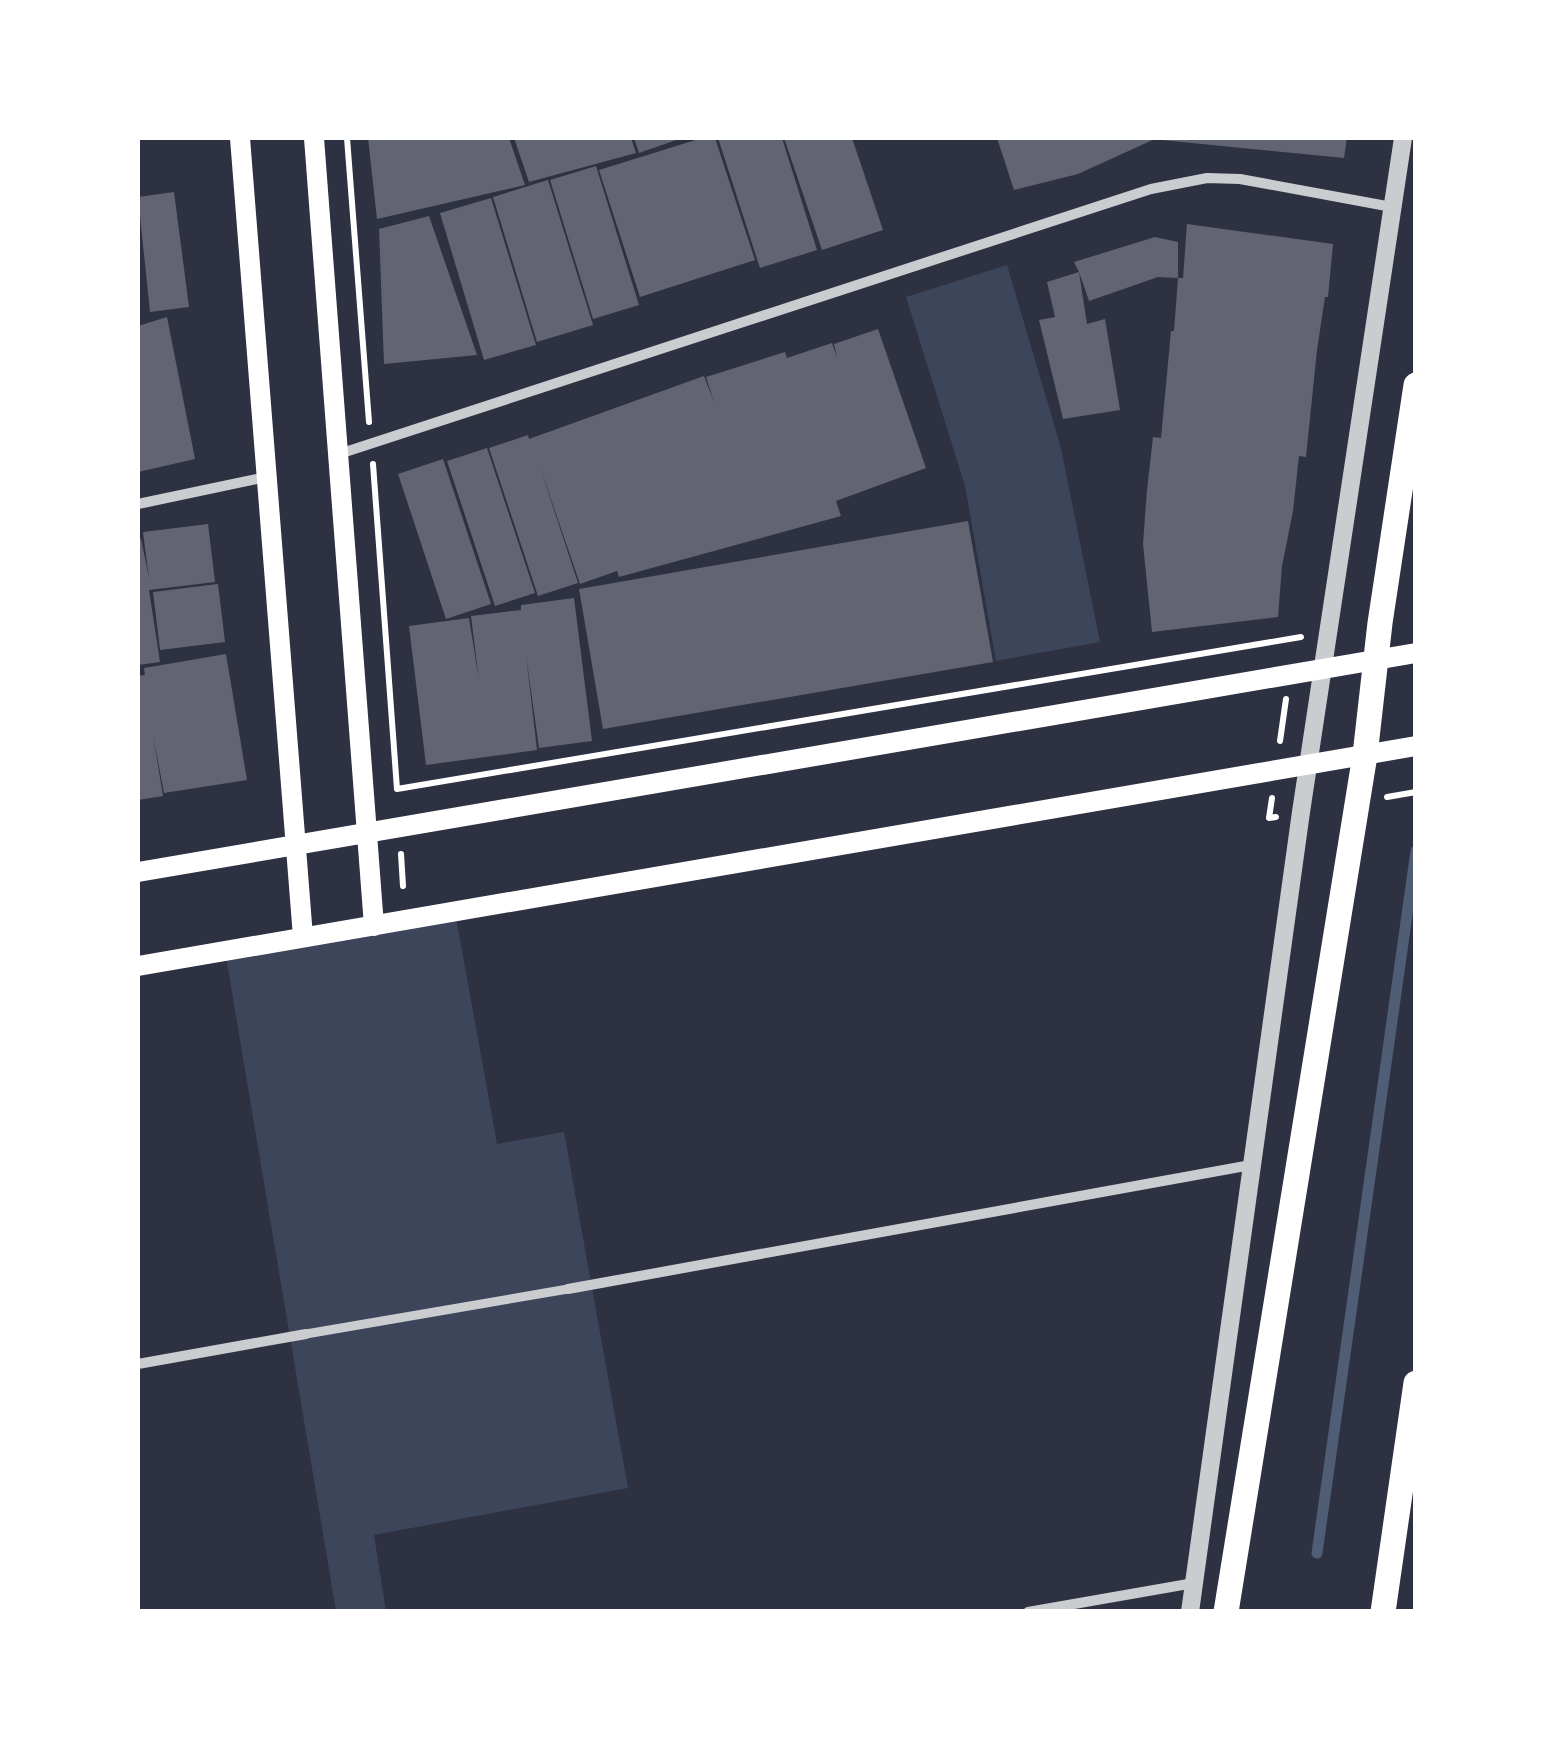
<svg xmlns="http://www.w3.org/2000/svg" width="1553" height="1749" viewBox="0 0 1553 1749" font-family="Signika,sans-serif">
<rect width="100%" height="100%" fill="#2d3142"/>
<path fill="#3c4559" d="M 1007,265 L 1061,448 L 1100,642 L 996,661 L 965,486 L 906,297 Z
M 455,912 L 497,1144 L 564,1132 L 628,1488 L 374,1535 L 386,1611 L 336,1611 L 225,951 Z"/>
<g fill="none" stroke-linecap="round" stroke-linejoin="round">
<path stroke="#4f5d75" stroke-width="11" d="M 1317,1553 L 1416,851"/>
</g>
<path fill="#626471" d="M 368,138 L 509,138 L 525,185 L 377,219 Z
M 514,138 L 631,138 L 636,153 L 529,182 Z
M 634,138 L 682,138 L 639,153 Z
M 702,138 L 715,138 L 755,260 L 640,297 L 599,170 Z
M 718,138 L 782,138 L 817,250 L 760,268 Z
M 784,138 L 852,138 L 883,230 L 822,250 Z
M 997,138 L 1157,138 L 1078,174 L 1014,190 Z
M 1162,138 L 1347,138 L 1344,158 L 1162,140 Z
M 596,166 L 639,305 L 593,319 L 550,180 Z
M 548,180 L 593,325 L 537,342 L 493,197 Z
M 174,192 L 189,307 L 150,312 L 138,197 Z
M 491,198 L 536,345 L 484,360 L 440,213 Z
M 429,216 L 477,355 L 384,364 L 379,229 Z
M 1187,224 L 1333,244 L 1328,297 L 1325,297 L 1317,350 L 1306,457 L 1299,456 L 1293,511 L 1282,566 L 1278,617 L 1152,632 L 1143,544 L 1147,490 L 1153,437 L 1161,438 L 1171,331 L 1174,331 L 1178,278 L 1183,278 Z
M 1155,237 L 1178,242 L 1178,278 L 1158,277 L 1089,301 L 1079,272 L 1087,324 L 1105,319 L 1120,410 L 1063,419 L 1039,320 L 1055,317 L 1047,282 L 1079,272 L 1074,262 Z
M 167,317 L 195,459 L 138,472 L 138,326 Z
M 878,329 L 926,468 L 836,501 L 841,516 L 619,577 L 617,571 L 580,584 L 539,464 L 578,583 L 538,596 L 489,448 L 528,435 L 529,439 L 704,376 L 714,402 L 706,377 L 785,352 L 787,358 L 832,343 L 837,358 L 834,344 Z
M 487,448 L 535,593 L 495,606 L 447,461 Z
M 443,459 L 491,604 L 446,619 L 398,474 Z
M 968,521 L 993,662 L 603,729 L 579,589 Z
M 208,524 L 215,582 L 149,590 L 160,662 L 138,665 L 138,539 L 141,539 L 149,578 L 143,532 Z
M 218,584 L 225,642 L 160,650 L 153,592 Z
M 574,598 L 592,741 L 539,748 L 526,655 L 537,750 L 426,765 L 409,626 L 469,618 L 479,680 L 471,616 L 521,610 L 521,605 Z
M 226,654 L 247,780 L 164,793 L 153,735 L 163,796 L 138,800 L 138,676 L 145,675 L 144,668 Z"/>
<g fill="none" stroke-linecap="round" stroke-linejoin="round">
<path stroke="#fff" stroke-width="6" d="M 347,138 L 369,422
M 373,464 L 397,789 L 1301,637
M 1280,741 L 1286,699
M 1387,797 L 1416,792
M 1272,798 L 1269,818 L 1276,817
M 401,854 L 403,886"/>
<path stroke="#caccd0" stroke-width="9" d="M 306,1334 L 568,1289"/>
<path stroke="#caccd0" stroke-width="10" d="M 339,454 L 1151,189 L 1207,178 L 1240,179 L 1392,207
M 138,504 L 266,477
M 568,1289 L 1251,1165
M 138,1364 L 306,1334
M 1028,1612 L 1194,1583"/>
<path stroke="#caccd0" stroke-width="18" d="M 1190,1612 L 1301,812 L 1403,138"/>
<path stroke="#fff" stroke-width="20" d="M 240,138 L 303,937
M 314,138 L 374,926
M 138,872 L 1416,653
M 138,966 L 1416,746"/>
<path stroke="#fff" stroke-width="25" d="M 1226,1612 L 1365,755 L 1380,623 L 1416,385
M 1383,1612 L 1416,1383"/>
</g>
<rect width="1553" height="1749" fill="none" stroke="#ffffff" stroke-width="280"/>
</svg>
